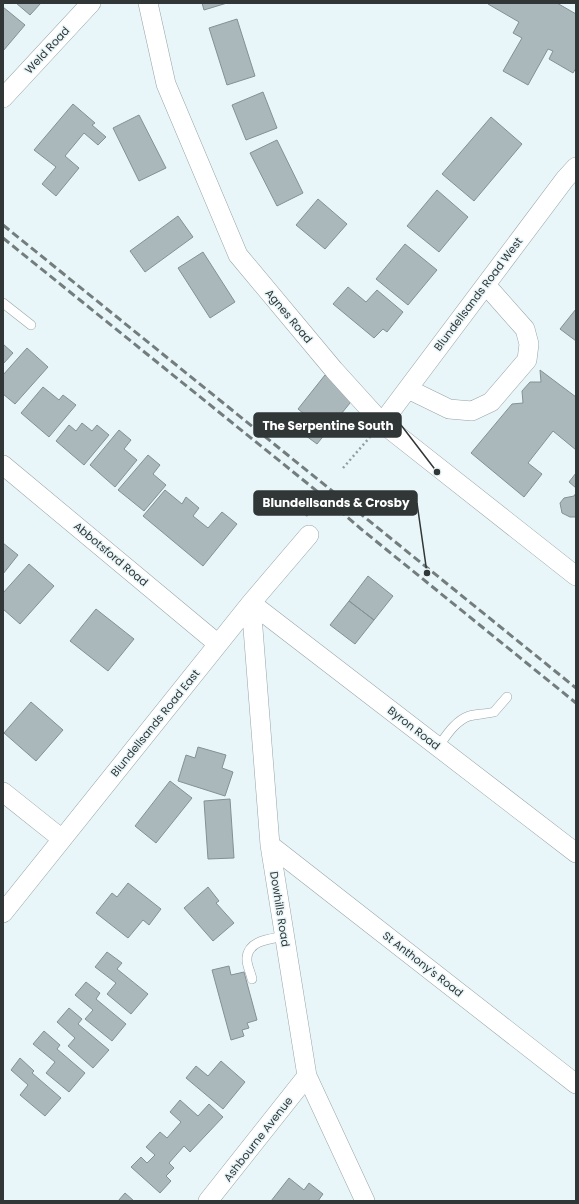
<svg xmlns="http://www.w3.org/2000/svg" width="579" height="1204" viewBox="0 0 579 1204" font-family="Poppins,sans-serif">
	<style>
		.building { fill: #abb8bb; stroke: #849094 }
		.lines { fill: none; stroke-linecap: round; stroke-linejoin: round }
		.service-casing { stroke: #97a4a7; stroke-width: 10 }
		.minor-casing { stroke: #97a4a7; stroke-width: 20 }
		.path { stroke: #939c9e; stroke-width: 2.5; stroke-dasharray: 2 3; stroke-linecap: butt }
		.service { stroke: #fff; stroke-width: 9 }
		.minor { stroke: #fff; stroke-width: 19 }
		.rail { stroke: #747d7e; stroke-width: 3; stroke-dasharray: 8 4; stroke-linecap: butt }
		.labels { text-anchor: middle; stroke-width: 3; stroke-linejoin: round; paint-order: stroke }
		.street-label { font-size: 11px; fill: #313637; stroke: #e8f6f9 }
		.leader { fill: none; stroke: #313637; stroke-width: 1.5 }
		.callout-dot { fill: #313637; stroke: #e8f6f9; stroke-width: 1.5 }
		.callout { fill: #313637; stroke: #313637; stroke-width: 1.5 }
		.callout-label { font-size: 12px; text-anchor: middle; font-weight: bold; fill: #fff }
	</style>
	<rect width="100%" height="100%" fill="#e8f6f9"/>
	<path class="building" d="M 16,3 L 41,3 L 30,15 Z
		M 202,3 L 227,3 L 204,10 Z
		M 489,3 L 557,3 L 576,14 L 576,68 L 573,73 L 549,59 L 553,51 L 548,49 L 528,85 L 503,71 L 522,38 L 513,33 L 519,22 L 488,4 Z
		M 3,7 L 25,25 L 3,51 Z
		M 237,19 L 255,76 L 227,85 L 209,28 Z
		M 263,92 L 277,128 L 246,140 L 232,105 Z
		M 73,104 L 95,123 L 92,125 L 106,137 L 98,145 L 84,133 L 65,156 L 79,168 L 56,196 L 42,184 L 56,167 L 34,150 Z
		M 139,115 L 166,168 L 139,181 L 113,128 Z
		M 491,117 L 522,144 L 474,201 L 442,174 Z
		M 277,140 L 303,193 L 277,206 L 250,153 Z
		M 437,190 L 468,217 L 439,252 L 407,226 Z
		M 318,199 L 347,224 L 325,249 L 296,225 Z
		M 178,216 L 193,237 L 145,272 L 130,251 Z
		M 405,244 L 437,270 L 408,305 L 376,279 Z
		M 203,252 L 235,302 L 210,318 L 178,268 Z
		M 348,287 L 366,302 L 377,290 L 403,312 L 387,332 L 383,329 L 374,338 L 333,304 Z
		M 576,309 L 576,341 L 560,329 Z
		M 3,344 L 13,353 L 3,364 Z
		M 27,348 L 48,367 L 15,404 L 3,394 L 3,375 Z
		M 540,370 L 576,397 L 576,450 L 553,431 L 528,463 L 542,474 L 524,497 L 471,453 L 512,404 L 523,403 L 522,391 L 530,382 L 541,382 Z
		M 325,375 L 354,398 L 317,444 L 298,430 L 308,417 L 298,409 Z
		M 43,387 L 59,400 L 63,395 L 76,405 L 49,437 L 21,413 Z
		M 82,423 L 92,431 L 97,425 L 109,435 L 84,465 L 56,441 L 69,425 L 76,431 Z
		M 119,430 L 131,440 L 124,449 L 137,460 L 115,487 L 90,465 Z
		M 148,455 L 160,465 L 153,474 L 166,485 L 144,511 L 118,490 Z
		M 576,473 L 576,488 L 569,482 Z
		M 165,490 L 182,504 L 186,497 L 199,508 L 193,516 L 208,528 L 222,512 L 237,524 L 203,566 L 143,516 Z
		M 576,493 L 576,517 L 570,517 L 562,513 L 560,503 L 564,498 L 574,496 Z
		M 3,543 L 18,555 L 3,574 Z
		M 29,564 L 54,586 L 20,624 L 3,609 L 3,593 Z
		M 368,576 L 393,596 L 374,620 L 349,601 Z
		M 349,601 L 374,620 L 355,644 L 330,625 Z
		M 96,609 L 134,639 L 108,671 L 70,641 Z
		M 31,702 L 63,730 L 36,761 L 4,733 Z
		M 198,747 L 226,755 L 222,768 L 233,772 L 225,796 L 178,781 L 186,755 L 195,758 Z
		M 170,781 L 192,798 L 156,843 L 135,826 Z
		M 230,799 L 234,858 L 208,859 L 204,801 Z
		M 128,883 L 161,909 L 149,925 L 143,920 L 128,938 L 96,913 L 112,893 L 117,897 Z
		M 208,887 L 219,901 L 216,903 L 234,923 L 213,941 L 184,908 Z
		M 107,952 L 122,963 L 117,969 L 148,994 L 131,1014 L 107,994 L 116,983 L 95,967 Z
		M 229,966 L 231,975 L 244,972 L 257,1020 L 247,1023 L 249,1028 L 242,1030 L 244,1036 L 231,1040 L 212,970 Z
		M 86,982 L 100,993 L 96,999 L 126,1024 L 112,1041 L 85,1019 L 93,1010 L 75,995 Z
		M 69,1008 L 82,1019 L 78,1024 L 109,1050 L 93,1068 L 68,1046 L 75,1038 L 57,1022 Z
		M 44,1031 L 60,1045 L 57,1049 L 85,1073 L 69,1092 L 46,1073 L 55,1062 L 33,1044 Z
		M 20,1058 L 34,1071 L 32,1073 L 61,1098 L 45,1116 L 20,1095 L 28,1085 L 11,1070 Z
		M 221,1061 L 245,1082 L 223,1109 L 186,1078 L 196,1066 L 208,1076 Z
		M 180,1100 L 198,1116 L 209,1104 L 223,1117 L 190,1152 L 184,1146 L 169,1163 L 174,1168 L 166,1176 L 171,1181 L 160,1193 L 131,1167 L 141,1157 L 147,1163 L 155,1155 L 146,1147 L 160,1132 L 167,1138 L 181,1122 L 170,1112 Z
		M 289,1178 L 304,1190 L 309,1183 L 323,1194 L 318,1201 L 271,1201 Z
		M 125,1193 L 134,1201 L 118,1201 Z"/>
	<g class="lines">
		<g class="service-casing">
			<path id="service" d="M 3,303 L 31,325
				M 438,747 C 446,736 455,721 469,716 C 477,714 486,714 494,712 L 507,697
				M 252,979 C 251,973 246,964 247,958 C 248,940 271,939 285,936"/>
		</g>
		<g class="minor-casing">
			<path id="minor" d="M 148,3 L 166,84 L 238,255 L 334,370 L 382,423 L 576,576
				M 3,98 L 91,3
				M 408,389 L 449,409 L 472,411 L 491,402 L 527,360 L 529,344 L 525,329 L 486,285
				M 382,423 L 565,179 L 576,167
				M 3,465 L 218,644
				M 251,603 L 270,845 L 307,1076 L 365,1201
				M 251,603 L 576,853
				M 3,792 L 62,839
				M 270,845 L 576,1084
				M 3,913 L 251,603 L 309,535
				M 208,1201 L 307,1076"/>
		</g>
		<path class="path" d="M 343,468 L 370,437
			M 306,516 L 312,509"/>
		<use href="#service" class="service"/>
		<use href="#minor" class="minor"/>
		<path class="rail" d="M 3,225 L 576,688
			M 3,238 L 323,496 L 361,529 L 576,703"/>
	</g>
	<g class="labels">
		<g class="street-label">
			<text transform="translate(47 50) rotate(-47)" y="4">Weld Road</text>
			<text transform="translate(478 294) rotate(-53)" y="4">Blundellsands Road West</text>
			<text transform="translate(289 316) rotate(50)" y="4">Agnes Road</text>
			<text transform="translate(111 554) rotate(40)" y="4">Abbotsford Road</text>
			<text transform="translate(155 723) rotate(-51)" y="4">Blundellsands Road East</text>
			<text transform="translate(414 728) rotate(38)" y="4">Byron Road</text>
			<text transform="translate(280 909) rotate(81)" y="4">Dowhills Road</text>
			<text transform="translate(423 964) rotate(38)" y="4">St Anthony's Road</text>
			<text transform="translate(258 1139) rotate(-52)" y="4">Ashbourne Avenue</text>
		</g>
	</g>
	<path class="leader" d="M437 472L401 425M427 573L417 503"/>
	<g class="callout-dot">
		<circle cx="437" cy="472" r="4"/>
		<circle cx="427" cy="573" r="4"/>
	</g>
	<g class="callout">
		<rect x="254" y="413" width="147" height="24" rx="4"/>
		<rect x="254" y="491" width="163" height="24" rx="4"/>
	</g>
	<g class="callout-label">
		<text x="328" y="430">The Serpentine South</text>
		<text x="336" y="507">Blundellsands &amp; Crosby</text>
	</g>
	<rect width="579" height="1204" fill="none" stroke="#313637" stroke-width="8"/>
</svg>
